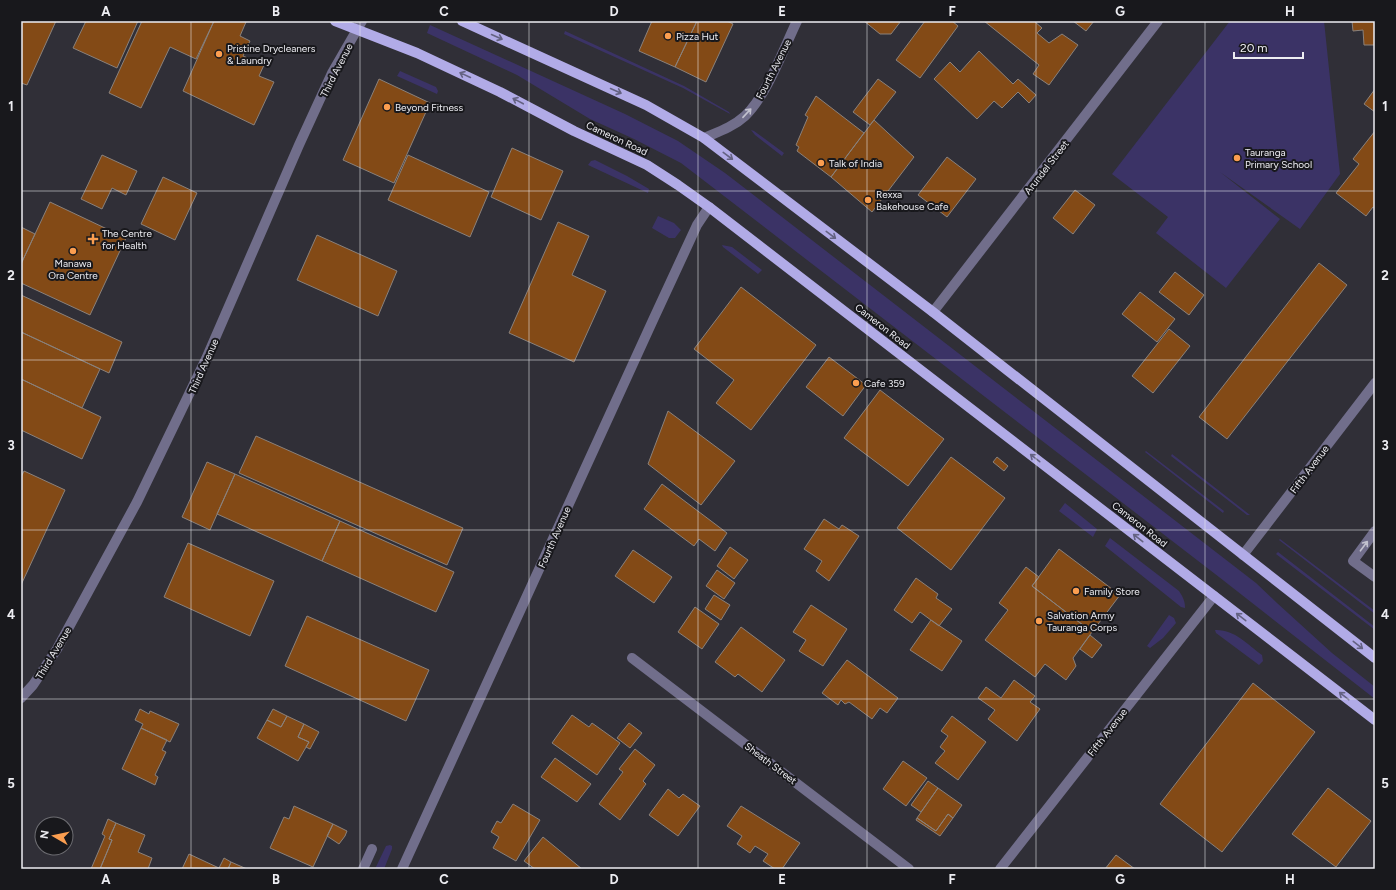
<svg xmlns="http://www.w3.org/2000/svg" width="1396" height="890" viewBox="0 0 1396 890" font-family="Figtree,sans-serif">
	<style>
		.green { fill: #3b3366 }
		.building { fill: #834a16; stroke: #8a817b }
		.lines { fill: none; stroke-linecap: round; stroke-linejoin: round }
		.minor { stroke: #716e8b; stroke-width: 10 }
		.major { stroke: #b1abe7; stroke-width: 10 }
		.oneway { stroke: #646282 }
		.oneway2 { stroke: #c2c1ce }
		.grid { fill: none; stroke: #ededf2; stroke-width: 1; stroke-opacity: 0.55 }
		.poi-dot { fill: #fb9e50; stroke: #18181c; stroke-width: 1.5 }
		.labels { text-anchor: middle; stroke-width: 4; stroke-linejoin: round; paint-order: stroke }
		.poi-label { font-size: 10px; fill: #ededf2; stroke: #18181c; text-anchor: start }
		.street-label { font-size: 10px; fill: #ededf2; stroke: #18181c }
		.neatline { fill: none; stroke: #ededf2; stroke-width: 1.5 }
		.grid-label { font-size: 13px; text-anchor: middle; font-weight: bold; fill: #ededf2 }
	</style>
	<rect width="100%" height="100%" fill="#302f37"/>
	<path class="green" d="M 1230,21 L 1324,21 L 1340,174 L 1300,229 L 1220,172 L 1280,219 L 1226,288 L 1156,233 L 1168,217 L 1112,174 Z
		M 430,25 L 625,114 L 678,141 L 725,173 L 1256,583 L 1277,603 L 1332,653 L 1375,687 L 1375,699 L 1219,577 L 681,163 L 634,139 L 590,119 L 517,75 L 427,33 Z
		M 565,31 L 684,86 L 729,112 L 730,114 L 683,88 L 564,34 Z
		M 400,71 L 436,87 L 438,91 L 437,94 L 397,76 Z
		M 751,130 L 754,131 L 784,153 L 782,156 L 755,135 Z
		M 595,160 L 627,176 L 649,189 L 648,193 L 588,165 L 591,161 Z
		M 658,216 L 674,223 L 681,230 L 675,238 L 669,238 L 652,228 Z
		M 722,245 L 732,247 L 762,270 L 758,274 L 723,247 Z
		M 1146,451 L 1224,511 L 1223,513 L 1145,452 Z
		M 1172,454 L 1250,515 L 1247,515 L 1171,456 Z
		M 1065,503 L 1097,529 L 1093,537 L 1059,511 Z
		M 1110,538 L 1179,591 C 1183,597 1185,601 1185,608 L 1181,607 L 1105,546 Z
		M 1280,539 L 1375,611 L 1375,614 L 1279,540 Z
		M 1278,552 L 1375,627 L 1375,630 L 1276,554 Z
		M 1169,615 L 1174,618 L 1176,623 L 1163,638 L 1150,648 L 1147,646 Z
		M 1215,630 C 1234,629 1247,644 1262,655 L 1263,661 L 1259,665 L 1216,633 Z
		M 390,845 L 392,846 L 392,849 L 384,869 L 375,869 L 386,846 Z"/>
	<path class="building" d="M 21,21 L 56,21 L 27,85 L 21,83 Z
		M 86,21 L 138,21 L 117,68 L 73,48 Z
		M 142,21 L 214,21 L 196,59 L 170,47 L 141,108 L 109,93 Z
		M 214,21 L 244,21 L 246,22 L 240,36 L 250,41 L 243,56 L 264,65 L 259,76 L 274,82 L 254,125 L 183,91 Z
		M 652,21 L 697,21 L 675,67 L 639,51 Z
		M 697,21 L 727,21 L 733,24 L 706,82 L 675,67 Z
		M 864,21 L 901,21 L 891,34 L 880,34 Z
		M 925,21 L 952,21 L 958,26 L 920,78 L 896,60 Z
		M 984,21 L 1034,21 L 1042,28 L 1037,33 L 1049,43 L 1062,34 L 1078,45 L 1049,85 L 1033,74 L 1039,65 Z
		M 1073,21 L 1094,21 L 1086,31 Z
		M 1352,21 L 1375,21 L 1375,45 L 1364,45 L 1363,30 L 1353,31 Z
		M 979,51 L 1013,84 L 1018,79 L 1036,95 L 1029,103 L 1018,92 L 1002,108 L 994,101 L 977,119 L 934,79 L 950,62 L 960,72 Z
		M 379,79 L 430,103 L 394,183 L 343,160 Z
		M 878,79 L 896,92 L 870,125 L 853,112 Z
		M 1375,89 L 1375,112 L 1364,104 Z
		M 816,96 L 864,133 L 831,177 L 797,151 L 799,147 L 796,145 L 808,117 L 805,115 Z
		M 874,120 L 914,157 L 872,212 L 831,177 Z
		M 1375,131 L 1375,208 L 1373,207 L 1366,216 L 1336,193 L 1359,164 L 1353,159 Z
		M 512,148 L 563,171 L 541,220 L 491,197 Z
		M 102,155 L 137,171 L 126,195 L 112,188 L 102,209 L 81,199 Z
		M 408,155 L 489,192 L 470,237 L 388,200 Z
		M 947,157 L 976,179 L 947,217 L 918,195 Z
		M 163,177 L 197,193 L 175,240 L 141,224 Z
		M 1075,190 L 1095,205 L 1073,234 L 1053,218 Z
		M 50,202 L 126,238 L 90,315 L 21,283 L 21,264 Z
		M 558,222 L 589,236 L 572,275 L 606,291 L 574,362 L 509,333 Z
		M 21,227 L 35,234 L 21,264 Z
		M 317,235 L 397,271 L 378,316 L 297,280 Z
		M 1319,263 L 1347,285 L 1227,439 L 1199,417 Z
		M 1175,272 L 1204,295 L 1189,315 L 1159,292 Z
		M 741,287 L 816,345 L 751,430 L 716,403 L 734,380 L 694,349 Z
		M 1140,292 L 1175,319 L 1157,342 L 1122,314 Z
		M 21,295 L 122,342 L 109,373 L 21,332 Z
		M 1169,329 L 1190,346 L 1153,393 L 1132,376 Z
		M 21,332 L 100,369 L 82,408 L 21,379 Z
		M 829,357 L 866,385 L 843,416 L 806,387 Z
		M 21,379 L 101,417 L 82,459 L 21,430 Z
		M 880,390 L 944,439 L 908,486 L 844,438 Z
		M 668,411 L 735,461 L 701,505 L 648,464 Z
		M 256,436 L 463,528 L 447,565 L 239,473 Z
		M 951,457 L 1005,498 L 951,570 L 897,528 Z
		M 997,457 L 1008,466 L 1004,471 L 993,462 Z
		M 207,462 L 235,474 L 210,530 L 182,517 Z
		M 24,471 L 65,490 L 21,585 L 21,477 Z
		M 235,474 L 340,521 L 322,561 L 217,514 Z
		M 662,484 L 727,533 L 715,551 L 699,539 L 694,546 L 644,509 Z
		M 824,519 L 839,529 L 842,525 L 859,536 L 829,581 L 816,571 L 822,561 L 804,549 Z
		M 340,521 L 454,572 L 436,612 L 322,561 Z
		M 188,543 L 274,581 L 250,636 L 164,597 Z
		M 730,547 L 748,560 L 734,579 L 717,566 Z
		M 1059,549 L 1120,595 L 1092,632 L 1032,586 Z
		M 633,550 L 672,577 L 654,603 L 615,576 Z
		M 1026,567 L 1039,577 L 1032,586 L 1092,632 L 1073,658 L 1076,666 L 1066,680 L 1045,664 L 1035,677 L 985,640 L 1008,610 L 999,603 Z
		M 717,570 L 735,583 L 724,599 L 706,586 Z
		M 916,578 L 938,594 L 936,598 L 952,609 L 939,626 L 920,612 L 912,623 L 894,610 Z
		M 714,595 L 730,605 L 721,620 L 705,609 Z
		M 811,605 L 847,629 L 823,666 L 799,651 L 806,640 L 793,632 Z
		M 695,607 L 719,624 L 702,649 L 678,632 Z
		M 307,616 L 429,670 L 406,721 L 285,666 Z
		M 931,620 L 962,641 L 942,671 L 910,650 Z
		M 741,627 L 785,660 L 762,692 L 738,674 L 735,677 L 715,662 Z
		M 1090,635 L 1102,645 L 1092,658 L 1080,649 Z
		M 847,660 L 898,698 L 887,713 L 880,708 L 872,719 L 849,702 L 845,704 L 841,700 L 838,705 L 822,693 Z
		M 1014,680 L 1035,696 L 1030,702 L 1040,709 L 1017,741 L 988,719 L 995,710 L 978,698 L 986,687 L 1001,698 Z
		M 1253,683 L 1315,732 L 1222,852 L 1160,804 Z
		M 140,709 L 149,714 L 150,711 L 179,724 L 170,742 L 141,728 L 143,724 L 135,720 Z
		M 273,709 L 287,716 L 281,727 L 267,720 Z
		M 572,715 L 589,727 L 592,723 L 620,743 L 597,775 L 552,743 Z
		M 287,716 L 304,724 L 298,737 L 309,742 L 298,761 L 257,738 L 267,720 L 281,727 Z
		M 952,716 L 986,742 L 958,780 L 935,763 L 945,751 L 940,747 L 948,736 L 941,731 Z
		M 629,723 L 642,733 L 630,748 L 617,738 Z
		M 304,724 L 319,732 L 310,749 L 306,747 L 309,742 L 298,737 Z
		M 141,728 L 167,740 L 162,750 L 166,752 L 155,775 L 158,777 L 155,785 L 122,769 Z
		M 635,749 L 655,765 L 643,781 L 646,784 L 620,820 L 599,804 L 623,772 L 619,769 Z
		M 555,758 L 591,784 L 577,802 L 541,777 Z
		M 903,761 L 927,778 L 906,806 L 883,789 Z
		M 928,781 L 938,788 L 921,812 L 911,805 Z
		M 938,788 L 962,805 L 953,818 L 948,814 L 936,831 L 917,818 Z
		M 1328,788 L 1371,821 L 1336,867 L 1292,834 Z
		M 668,789 L 679,798 L 683,794 L 700,806 L 678,836 L 649,815 Z
		M 513,804 L 540,820 L 516,861 L 493,848 L 499,837 L 491,832 L 497,821 L 501,823 Z
		M 294,806 L 333,824 L 313,867 L 270,848 L 284,817 L 289,819 Z
		M 741,806 L 800,843 L 782,869 L 775,869 L 763,861 L 768,854 L 755,846 L 750,853 L 737,844 L 742,836 L 727,826 Z
		M 948,814 L 953,818 L 940,836 L 916,820 L 917,818 L 936,831 Z
		M 108,819 L 116,823 L 109,839 L 112,840 L 100,869 L 91,869 L 105,836 L 102,834 Z
		M 116,823 L 145,835 L 138,852 L 152,858 L 148,869 L 100,869 L 112,840 L 109,839 Z
		M 333,824 L 347,831 L 345,836 L 339,844 L 327,836 Z
		M 543,837 L 582,869 L 535,869 L 524,861 Z
		M 189,854 L 219,868 L 224,858 L 231,862 L 228,869 L 182,869 Z
		M 1116,855 L 1135,869 L 1105,869 Z
		M 231,862 L 247,869 L 228,869 Z"/>
	<g class="lines">
		<path class="minor" d="M 704,138 C 718,132 733,127 745,116 C 767,95 783,50 797,21
			M 933,312 L 1158,21
			M 1375,531 L 1353,561 L 1375,577
			M 1243,555 L 1375,383
			M 632,658 L 909,869
			M 21,698 L 33,685 L 57,649 L 137,502 L 206,359 L 299,145 L 332,73 L 362,21
			M 363,869 L 372,849
			M 402,869 L 653,320 L 697,225 L 709,207
			M 1000,869 L 1214,596"/>
		<path class="major" d="M 335,21 L 417,53 L 500,92 L 574,131 L 647,165 L 678,185 L 709,207 L 1375,720
			M 462,21 L 646,105 L 704,138 L 933,312 L 1375,658"/>
	</g>
	<defs><path id="oneway-shaft" d="M-6 0H5M1.5-3L5.5 0L1.5 3" fill="none" stroke-width="1.6" stroke-linecap="round" stroke-linejoin="round"/></defs>
	<g class="oneway">
		<use href="#oneway-shaft" transform="translate(497 37) rotate(24)"/>
		<use href="#oneway-shaft" transform="translate(465 75) rotate(-155)"/>
		<use href="#oneway-shaft" transform="translate(616 91) rotate(24)"/>
		<use href="#oneway-shaft" transform="translate(518 101) rotate(-152)"/>
		<use href="#oneway-shaft" transform="translate(728 156) rotate(37)"/>
		<use href="#oneway-shaft" transform="translate(831 235) rotate(37)"/>
		<use href="#oneway-shaft" transform="translate(1035 458) rotate(-142)"/>
		<use href="#oneway-shaft" transform="translate(1138 538) rotate(-142)"/>
		<use href="#oneway-shaft" transform="translate(1241 617) rotate(-142)"/>
		<use href="#oneway-shaft" transform="translate(1358 645) rotate(38)"/>
		<use href="#oneway-shaft" transform="translate(1344 696) rotate(-142)"/>
	</g>
	<g class="oneway2">
		<use href="#oneway-shaft" transform="translate(747 113) rotate(-47)"/>
		<use href="#oneway-shaft" transform="translate(1364 546) rotate(-53)"/>
	</g>
	<path class="grid" d="M 191,21 L 191,869M 360,21 L 360,869M 529,21 L 529,869M 698,21 L 698,869M 867,21 L 867,869M 1036,21 L 1036,869M 1205,21 L 1205,869M 21,191 L 1375,191M 21,360 L 1375,360M 21,530 L 1375,530M 21,699 L 1375,699"/>
	<g class="poi-dot">
		<circle cx="668" cy="36" r="4"/>
		<circle cx="219" cy="54" r="4"/>
		<circle cx="387" cy="107" r="4"/>
		<circle cx="1237" cy="158" r="4"/>
		<circle cx="821" cy="163" r="4"/>
		<circle cx="868" cy="200" r="4"/>
		<path d="M91 233h4v4h4v4h-4v4h-4v-4h-4v-4h4z"/>
		<circle cx="73" cy="251" r="4"/>
		<circle cx="856" cy="383" r="4"/>
		<circle cx="1076" cy="591" r="4"/>
		<circle cx="1039" cy="621" r="4"/>
	</g>
	<g class="labels">
		<g class="poi-label">
			<text x="676" y="40">Pizza Hut</text>
			<text x="227" y="52">Pristine Drycleaners<tspan x="227" dy="12">&amp; Laundry</tspan></text>
			<text x="395" y="111">Beyond Fitness</text>
			<text x="1245" y="156">Tauranga<tspan x="1245" dy="12">Primary School</tspan></text>
			<text x="829" y="167">Talk of India</text>
			<text x="876" y="198">Rexxa<tspan x="876" dy="12">Bakehouse Cafe</tspan></text>
			<text x="102" y="237">The Centre<tspan x="102" dy="12">for Health</tspan></text>
			<text x="73" y="267" text-anchor="middle">Manawa<tspan x="73" dy="12">Ora Centre</tspan></text>
			<text x="864" y="387">Cafe 359</text>
			<text x="1084" y="595">Family Store</text>
			<text x="1047" y="619">Salvation Army<tspan x="1047" dy="12">Tauranga Corps</tspan></text>
		</g>
		<g class="street-label">
			<text transform="translate(773 69) rotate(-63)" y="4">Fourth Avenue</text>
			<text transform="translate(336 70) rotate(-63)" y="4">Third Avenue</text>
			<text transform="translate(617 138) rotate(25)" y="4">Cameron Road</text>
			<text transform="translate(1046 167) rotate(-52)" y="4">Arundel Street</text>
			<text transform="translate(883 326) rotate(38)" y="4">Cameron Road</text>
			<text transform="translate(203 366) rotate(-66)" y="4">Third Avenue</text>
			<text transform="translate(1309 469) rotate(-53)" y="4">Fifth Avenue</text>
			<text transform="translate(1140 524) rotate(38)" y="4">Cameron Road</text>
			<text transform="translate(554 537) rotate(-66)" y="4">Fourth Avenue</text>
			<text transform="translate(53 653) rotate(-59)" y="4">Third Avenue</text>
			<text transform="translate(1107 732) rotate(-52)" y="4">Fifth Avenue</text>
			<text transform="translate(771 763) rotate(37)" y="4">Sheath Street</text>
		</g>
	</g>
	<rect width="1396" height="890" fill="none" stroke="#18181c" stroke-width="44"/>
	<g transform="translate(54 836) rotate(279)"><circle r="19" fill="#18181c" stroke="#6d6d72"/>
	<path d="M0-3L7 15L0 10L-7 15Z" fill="#fb9e50"/>
	<text y="-6" font-size="11" font-weight="bold" text-anchor="middle" fill="#ededf2">N</text>
	</g>
	<path d="M1234 52v6h69v-6" fill="none" stroke="#ededf2" stroke-width="2"/>
	<text x="1240" y="52" font-size="12" fill="#ededf2" stroke="#18181c" stroke-width="3" paint-order="stroke">20 m</text>
	<rect x="22" y="22" width="1352" height="846" class="neatline"/>
	<g class="grid-label">
		<text x="106" y="16">A</text>
		<text x="276" y="16">B</text>
		<text x="444" y="16">C</text>
		<text x="614" y="16">D</text>
		<text x="782" y="16">E</text>
		<text x="952" y="16">F</text>
		<text x="1120" y="16">G</text>
		<text x="1290" y="16">H</text>
		<text x="11" y="111">1</text>
		<text x="1385" y="111">1</text>
		<text x="11" y="280">2</text>
		<text x="1385" y="280">2</text>
		<text x="11" y="450">3</text>
		<text x="1385" y="450">3</text>
		<text x="11" y="619">4</text>
		<text x="1385" y="619">4</text>
		<text x="11" y="788">5</text>
		<text x="1385" y="788">5</text>
		<text x="106" y="884">A</text>
		<text x="276" y="884">B</text>
		<text x="444" y="884">C</text>
		<text x="614" y="884">D</text>
		<text x="782" y="884">E</text>
		<text x="952" y="884">F</text>
		<text x="1120" y="884">G</text>
		<text x="1290" y="884">H</text>
	</g>
</svg>
